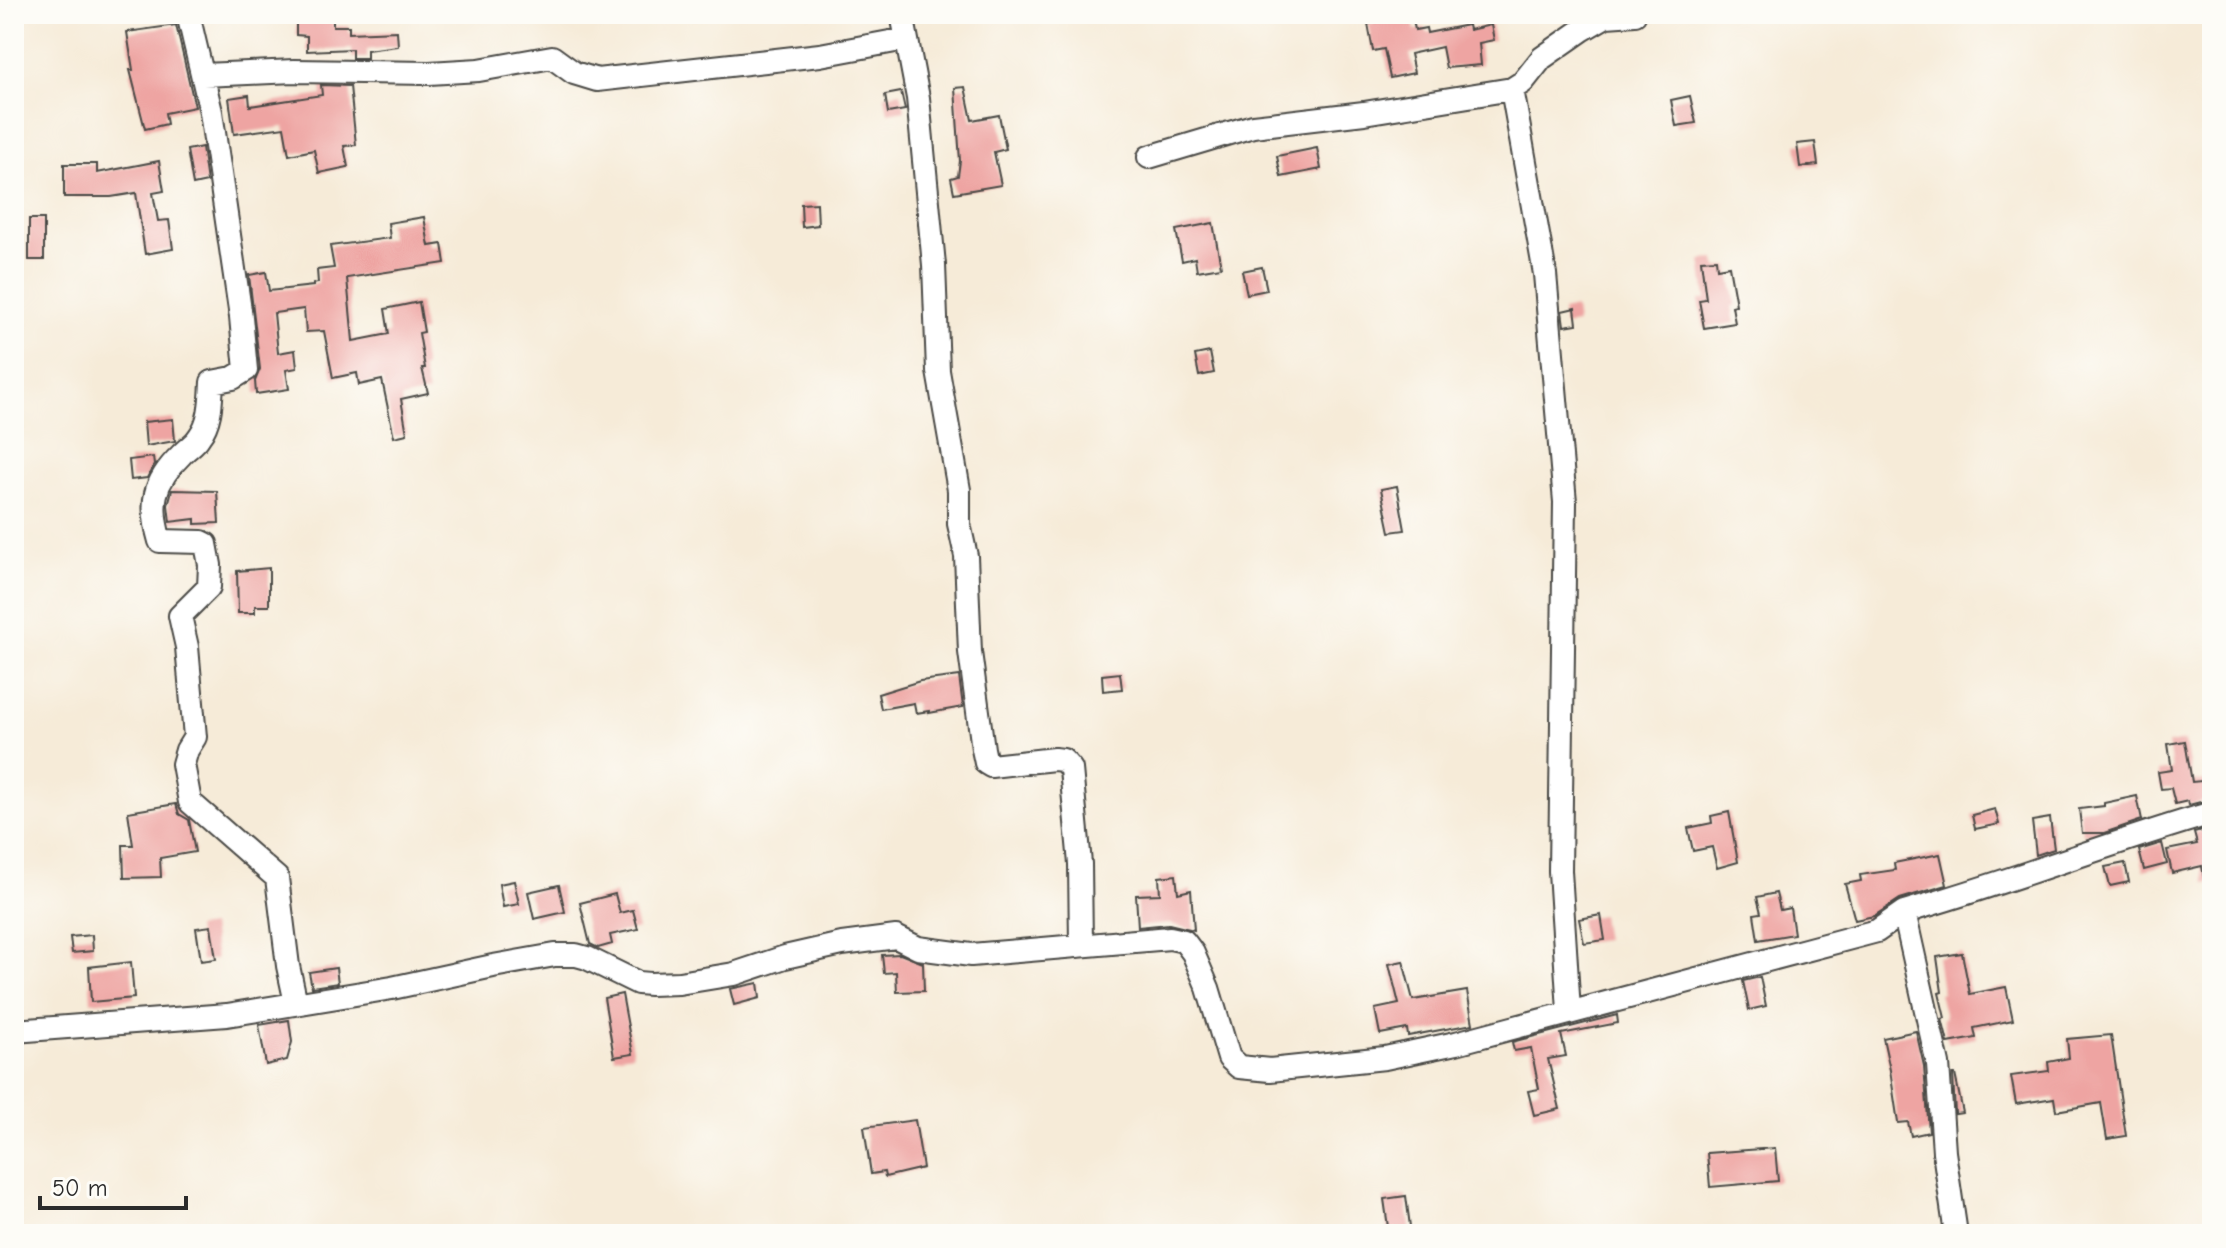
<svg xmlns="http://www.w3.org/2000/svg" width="2226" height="1248" viewBox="0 0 2226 1248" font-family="'Comic Neue',sans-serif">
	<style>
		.building { fill: #eea4a2 }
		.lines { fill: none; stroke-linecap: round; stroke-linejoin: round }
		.street-casing { stroke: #494845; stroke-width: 26 }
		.street { stroke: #fff; stroke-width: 22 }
	</style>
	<rect width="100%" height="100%" fill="#fdfcf7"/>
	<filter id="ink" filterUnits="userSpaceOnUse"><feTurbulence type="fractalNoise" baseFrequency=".0125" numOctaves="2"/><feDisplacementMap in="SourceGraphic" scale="16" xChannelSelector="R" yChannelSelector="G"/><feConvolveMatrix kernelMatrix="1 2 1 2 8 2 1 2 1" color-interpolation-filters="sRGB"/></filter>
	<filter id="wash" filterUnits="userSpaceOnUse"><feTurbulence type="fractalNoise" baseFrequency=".006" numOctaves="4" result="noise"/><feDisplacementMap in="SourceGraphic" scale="32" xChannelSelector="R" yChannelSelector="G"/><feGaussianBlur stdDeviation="1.8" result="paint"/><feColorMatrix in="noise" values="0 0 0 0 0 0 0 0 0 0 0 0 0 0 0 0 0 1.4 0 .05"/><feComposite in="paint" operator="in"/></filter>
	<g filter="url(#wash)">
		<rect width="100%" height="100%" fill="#f6ebd8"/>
		<g id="blocks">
			<path class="building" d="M 1412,14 L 1415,30 L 1426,28 L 1427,33 L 1468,25 L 1469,30 L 1491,25 L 1494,40 L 1479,43 L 1481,65 L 1446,68 L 1442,47 L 1410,54 L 1414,73 L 1390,78 L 1384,49 L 1373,51 L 1368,24 Z
				M 296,17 L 333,18 L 333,26 L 349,26 L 349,33 L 397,31 L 398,46 L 367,50 L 367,58 L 352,58 L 352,49 L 307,51 L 307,36 L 296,35 Z
				M 176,25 L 195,107 L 165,113 L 167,124 L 145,129 L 130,70 L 133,70 L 127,32 Z
				M 321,85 L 350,86 L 356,145 L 344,146 L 348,167 L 319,173 L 314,150 L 289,155 L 284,127 L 234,134 L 229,98 L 249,95 L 250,106 L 322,95 Z
				M 965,87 L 972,120 L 999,115 L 1006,149 L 994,152 L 1001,185 L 954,193 L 951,178 L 958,176 L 960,161 L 955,88 Z
				M 901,92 L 905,110 L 888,113 L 885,95 Z
				M 1690,96 L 1696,123 L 1676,126 L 1671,100 Z
				M 1815,142 L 1818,165 L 1800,167 L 1797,144 Z
				M 202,147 L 207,182 L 193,185 L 187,150 Z
				M 1317,148 L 1321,169 L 1281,177 L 1277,156 Z
				M 159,161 L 164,191 L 153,193 L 158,221 L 169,220 L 173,249 L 145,254 L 136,193 L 111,197 L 64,197 L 64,164 L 97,164 L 97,173 Z
				M 817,203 L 818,225 L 802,227 L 801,204 Z
				M 424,217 L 429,246 L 442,244 L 445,263 L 347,278 L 353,341 L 389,334 L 385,309 L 419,302 L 424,332 L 419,333 L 425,368 L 422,368 L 428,393 L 401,399 L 407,434 L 394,437 L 382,380 L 359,385 L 357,373 L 333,378 L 324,331 L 306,332 L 304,309 L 274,313 L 278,353 L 295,350 L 297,368 L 286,370 L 289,389 L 256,394 L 255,381 L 260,369 L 249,275 L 266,272 L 269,291 L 313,286 L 313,284 L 318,283 L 317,270 L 334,268 L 330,246 L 390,238 L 388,223 Z
				M 29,219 L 44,219 L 44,260 L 29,260 Z
				M 1213,223 L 1221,267 L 1197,271 L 1195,258 L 1182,261 L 1176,230 Z
				M 1716,259 L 1717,268 L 1729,266 L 1736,305 L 1732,306 L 1735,323 L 1704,328 L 1699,300 L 1706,299 L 1701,260 Z
				M 1262,267 L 1267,290 L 1247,294 L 1242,271 Z
				M 1575,308 L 1577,324 L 1564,326 L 1562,311 Z
				M 1210,352 L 1214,373 L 1199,376 L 1195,355 Z
				M 173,419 L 175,441 L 146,446 L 144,422 Z
				M 153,457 L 154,465 L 147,478 L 131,480 L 129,460 Z
				M 1397,486 L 1405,530 L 1390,532 L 1381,489 Z
				M 172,490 L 217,491 L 219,523 L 195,524 L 195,519 L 170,522 L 168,505 Z
				M 269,568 L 269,606 L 255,606 L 255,613 L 238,613 L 237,571 Z
				M 1120,673 L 1122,689 L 1103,691 L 1102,675 Z
				M 959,676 L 963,707 L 929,713 L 929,711 L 916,713 L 914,703 L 881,709 L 878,694 L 920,681 Z
				M 2185,741 L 2192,782 L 2212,780 L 2212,799 L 2189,805 L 2188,801 L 2175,804 L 2171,788 L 2161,789 L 2158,772 L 2172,770 L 2168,744 Z
				M 2137,796 L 2142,820 L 2104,833 L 2082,833 L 2079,809 L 2104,806 L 2104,803 Z
				M 176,804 L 179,814 L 189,820 L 195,852 L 160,858 L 161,877 L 124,878 L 123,845 L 133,845 L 128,812 Z
				M 1995,809 L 1999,824 L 1975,829 L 1972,815 Z
				M 1729,812 L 1738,862 L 1717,868 L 1712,847 L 1693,851 L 1688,828 L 1712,823 L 1711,816 Z
				M 2050,818 L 2054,849 L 2036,855 L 2032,821 Z
				M 2212,828 L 2212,882 L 2205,883 L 2202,866 L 2172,873 L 2167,850 L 2197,844 L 2194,833 Z
				M 2162,843 L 2167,864 L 2144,870 L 2139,850 Z
				M 1940,854 L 1947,885 L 1900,899 L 1874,916 L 1855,920 L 1845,884 L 1861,881 L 1860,875 L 1895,870 L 1894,863 Z
				M 2125,863 L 2129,882 L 2110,886 L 2105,867 Z
				M 1176,875 L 1178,893 L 1191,890 L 1194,930 L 1169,924 L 1138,927 L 1136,895 L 1160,894 L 1159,877 Z
				M 514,881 L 519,904 L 503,907 L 499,884 Z
				M 559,885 L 565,912 L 534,919 L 528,892 Z
				M 1776,893 L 1780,910 L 1790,908 L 1794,934 L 1758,940 L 1754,914 L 1761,913 L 1757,897 Z
				M 615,894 L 620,913 L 633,910 L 638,929 L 610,935 L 612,944 L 598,948 L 590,944 L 580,903 Z
				M 1601,915 L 1605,940 L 1584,943 L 1579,919 Z
				M 211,926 L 216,959 L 201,961 L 196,928 Z
				M 92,935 L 93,951 L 72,953 L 70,937 Z
				M 1962,953 L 1970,994 L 2006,987 L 2013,1020 L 1974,1028 L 1976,1038 L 1948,1043 L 1942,1019 L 1945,1018 L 1939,993 L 1942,992 L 1937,957 Z
				M 900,954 L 923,963 L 924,991 L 897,992 L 896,972 L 884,973 L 882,955 Z
				M 1403,961 L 1413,1000 L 1467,991 L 1473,1024 L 1408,1036 L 1407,1029 L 1380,1034 L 1375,1009 L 1399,1004 L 1389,964 Z
				M 131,962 L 134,998 L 91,1002 L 89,967 Z
				M 336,968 L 338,983 L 312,987 L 309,972 Z
				M 1760,977 L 1766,1006 L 1749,1010 L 1743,981 Z
				M 758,983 L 760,998 L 734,1005 L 730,989 Z
				M 622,994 L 633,1054 L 614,1057 L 604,998 Z
				M 1617,1015 L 1618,1023 L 1561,1034 L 1566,1056 L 1548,1059 L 1560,1109 L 1534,1115 L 1528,1091 L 1539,1089 L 1531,1048 L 1514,1051 L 1512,1042 Z
				M 289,1020 L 292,1042 L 287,1060 L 266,1065 L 259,1025 Z
				M 1916,1031 L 1924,1066 L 1929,1132 L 1911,1136 L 1908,1122 L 1898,1123 L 1890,1070 L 1883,1038 Z
				M 2111,1035 L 2126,1136 L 2107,1139 L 2101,1103 L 2056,1111 L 2054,1098 L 2016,1104 L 2011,1076 L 2049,1071 L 2048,1062 L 2069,1058 L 2067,1039 Z
				M 1953,1074 L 1955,1074 L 1963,1113 L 1955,1114 Z
				M 915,1120 L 923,1168 L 885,1177 L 884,1172 L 871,1174 L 864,1127 Z
				M 1775,1148 L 1778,1181 L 1710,1187 L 1707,1153 Z
				M 1406,1196 L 1411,1234 L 1389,1234 L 1384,1199 Z"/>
		</g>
	</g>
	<g filter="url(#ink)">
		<use href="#blocks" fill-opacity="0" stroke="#494845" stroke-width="2"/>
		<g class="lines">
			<g class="street-casing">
				<path id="street" d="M 188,14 L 211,112 L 241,317 L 246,370 L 233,378 L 212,382 C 211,400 211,422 199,437 C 195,444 186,449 181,455 C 153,482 149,504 160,541 L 202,542 L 206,544 L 210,565 L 209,587 L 180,616 L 187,647 L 195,737 L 187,750 L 183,764 L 190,802 L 277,878 L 288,966 L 296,1003
					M 902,14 L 918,98 L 934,265 L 938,371 L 959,490 L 959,524 L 966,556 L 970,652 L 983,749 L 986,763 L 991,766 L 1054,759 L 1063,760 L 1071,769 L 1080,864 L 1081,945
					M 203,75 L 294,71 L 429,73 L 479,70 L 552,57 L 574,73 L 597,80 L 820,55 L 906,39
					M 1149,157 L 1253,126 L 1364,113 L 1512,89
					M 1904,912 C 2008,883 2108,843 2212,813
					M 1569,1011 L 1560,871 L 1565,502 L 1545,274 L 1512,89 L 1523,82 L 1542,58 L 1582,30 L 1606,16 L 1635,14
					M 14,1031 L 227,1015 L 392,988 L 493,966 L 555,955 L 576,955 L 587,958 L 638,983 L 650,984 L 679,983 L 734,974 L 785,957 L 842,944 L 896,937 L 918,948 L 971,955 L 1170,938 L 1184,941 L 1193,953 L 1208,988 L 1229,1058 L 1239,1067 L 1270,1070 L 1385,1058 L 1456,1043 L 1877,931 L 1904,912 L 1938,1064 L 1944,1152 L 1956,1234"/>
			</g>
			<use href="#street" class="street"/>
		</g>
	</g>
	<rect width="2226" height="1248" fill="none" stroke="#fdfcf7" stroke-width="48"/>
	<path d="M40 1196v12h146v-12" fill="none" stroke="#2b2b2b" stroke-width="4"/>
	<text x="52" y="1196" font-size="24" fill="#2b2b2b" stroke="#fdfcf7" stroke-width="6" paint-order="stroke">50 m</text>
</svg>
